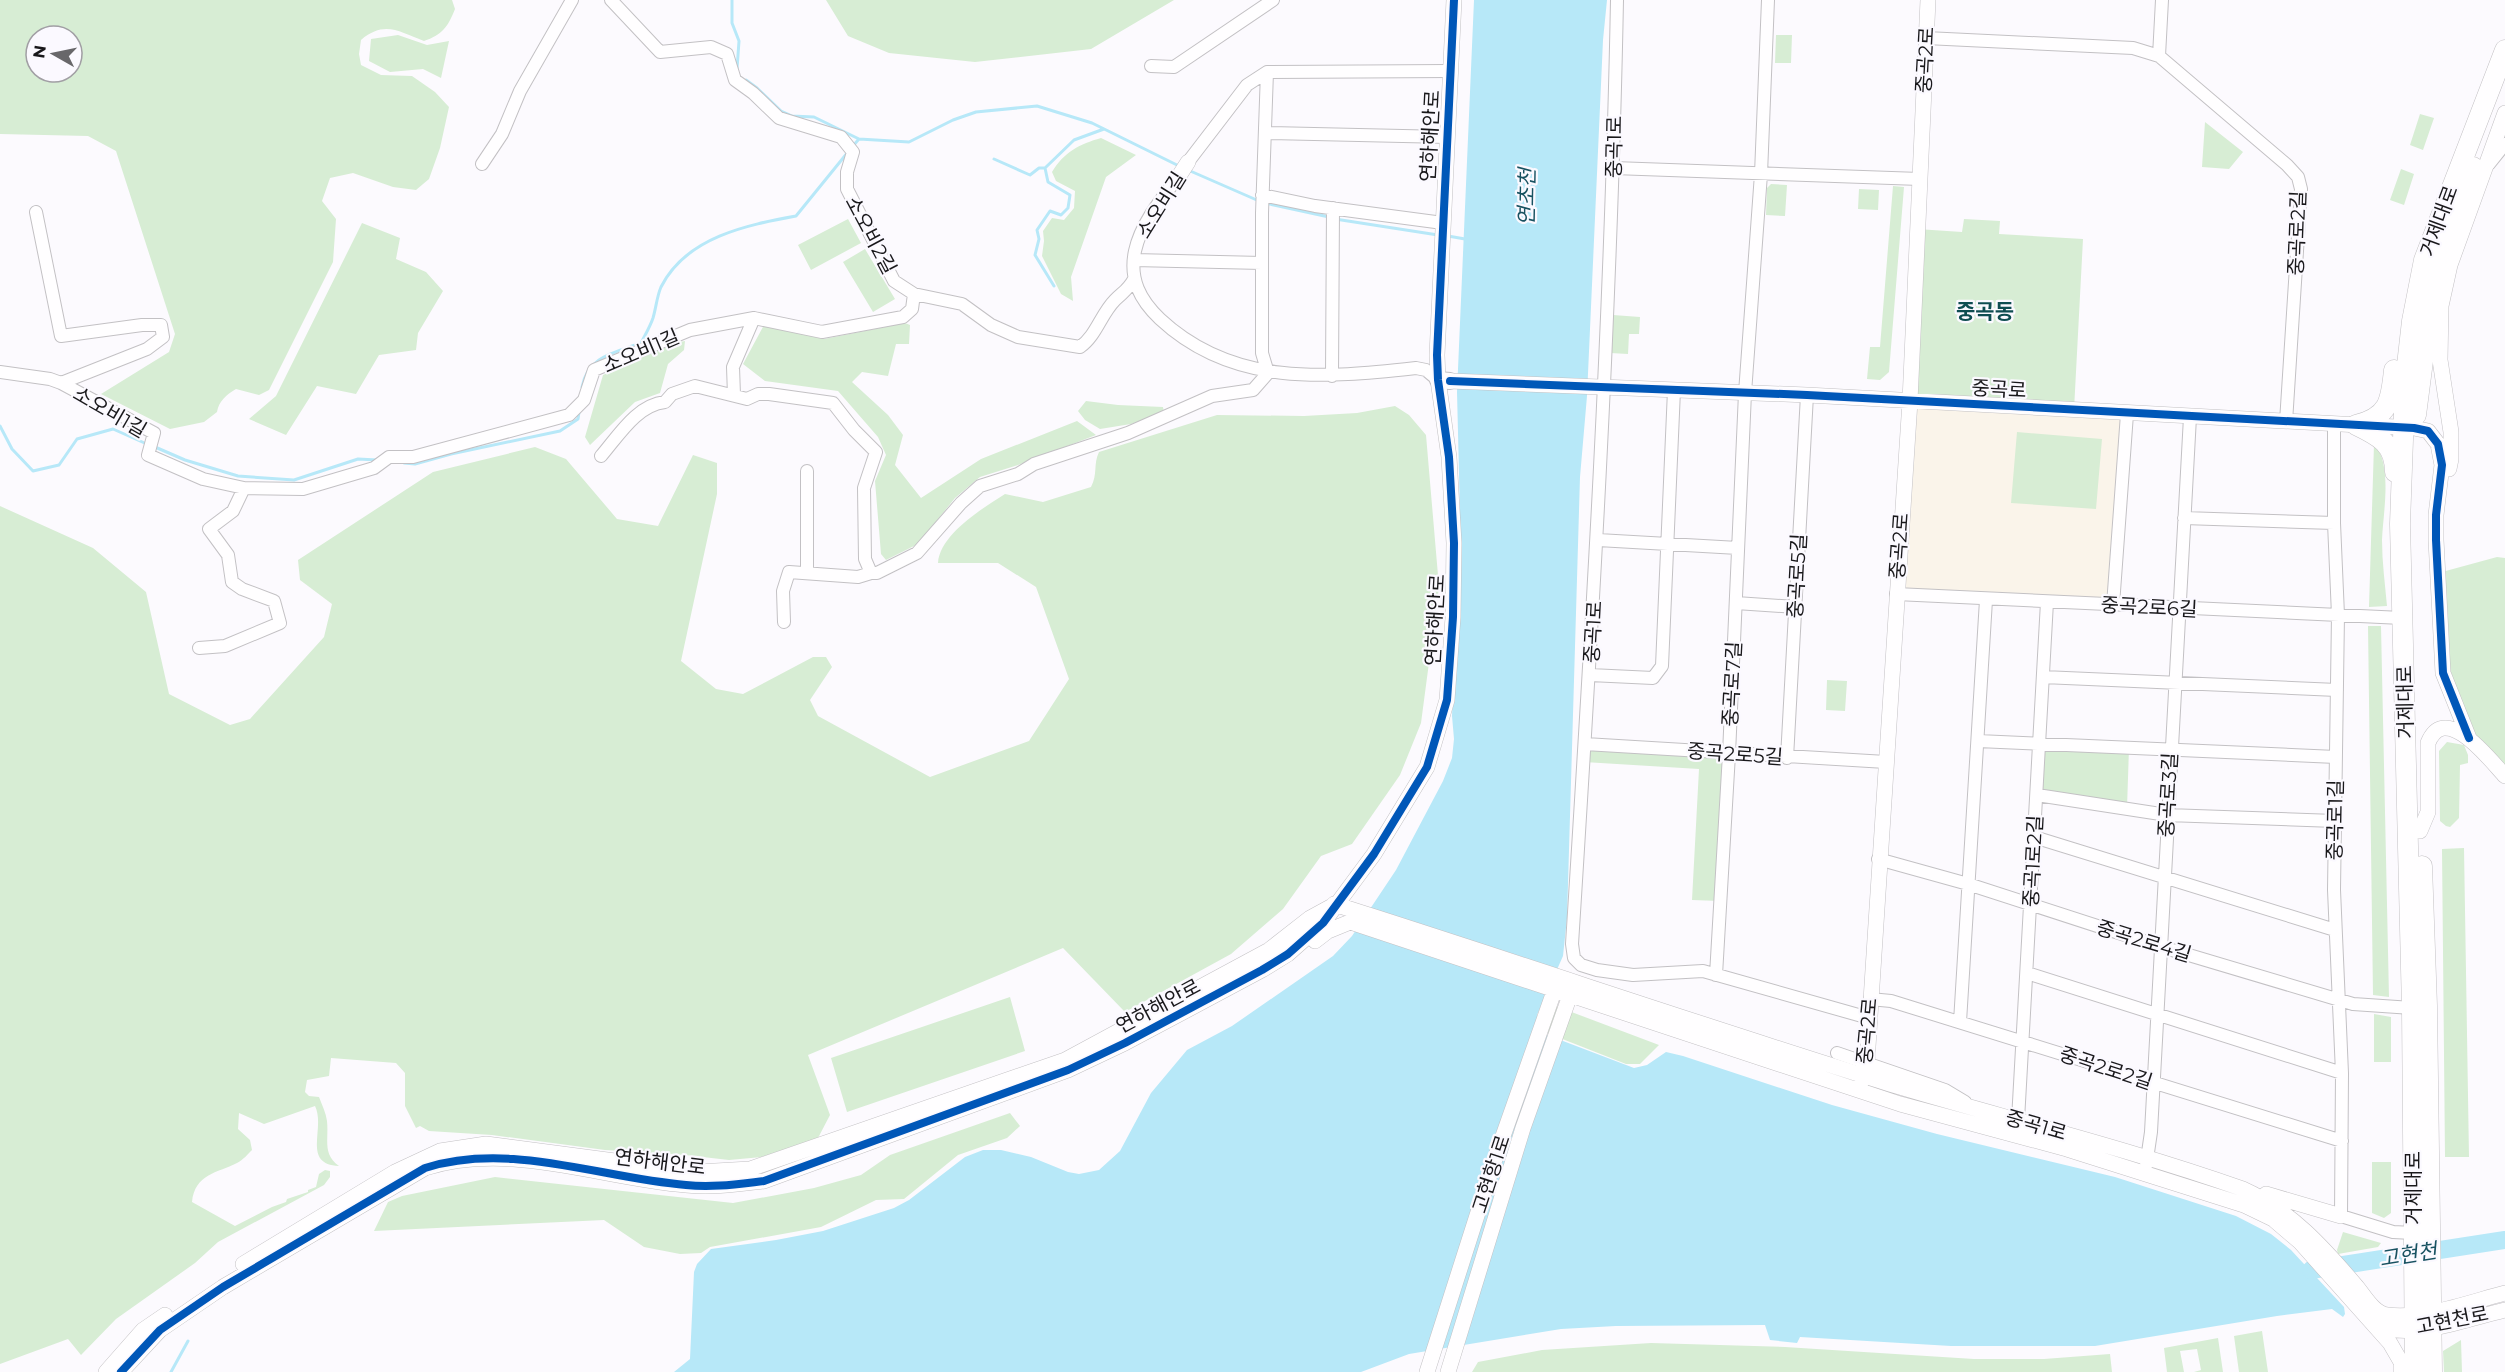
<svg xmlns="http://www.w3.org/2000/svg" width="2505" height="1372" viewBox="0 0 2505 1372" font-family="Montserrat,'Noto Sans KR',sans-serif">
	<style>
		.education { fill: #faf4ea }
		.green { fill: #d7edd4; fill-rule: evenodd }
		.water { fill: #b7e8f8 }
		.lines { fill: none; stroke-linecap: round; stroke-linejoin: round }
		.stream { stroke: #b7e8f8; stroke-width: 3 }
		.river { stroke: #b7e8f8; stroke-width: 18 }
		.minor-casing { stroke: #c3c1c4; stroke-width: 14 }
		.tertiary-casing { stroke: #c3c1c4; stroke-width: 16 }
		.secondary-casing { stroke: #c3c1c4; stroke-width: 18 }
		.primary-casing { stroke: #c3c1c4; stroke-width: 21 }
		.minor { stroke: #fffeff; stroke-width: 12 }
		.tertiary { stroke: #fffeff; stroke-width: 15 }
		.secondary { stroke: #fffeff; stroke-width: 16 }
		.primary { stroke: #fffeff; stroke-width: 20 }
		.cycleway-casing { stroke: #fbf9ff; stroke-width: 11 }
		.cycleway { stroke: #0057b8; stroke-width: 8 }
		.labels { text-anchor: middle; stroke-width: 4.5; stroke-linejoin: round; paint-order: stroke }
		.street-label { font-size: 20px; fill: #19181b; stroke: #fbf9ff }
		.water-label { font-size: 21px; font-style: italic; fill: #185261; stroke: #fbf9ff }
		.neighbourhood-label { font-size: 21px; font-weight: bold; fill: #0e4d51; stroke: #fbf9ff }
	</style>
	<rect width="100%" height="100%" fill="#fcfafe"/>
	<path class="education" d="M 1910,401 L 2127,414 L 2113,605 L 1896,594 Z"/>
	<path class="green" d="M 0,0 L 452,0 L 455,9 C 448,27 442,35 424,41 C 399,32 385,20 361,40 L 359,54 L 361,65 L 381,75 L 412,76 L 435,92 L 449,107 L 440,148 L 429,179 L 416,190 L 393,187 L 353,173 L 330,178 L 322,201 L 336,219 L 333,262 L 269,390 L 259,395 L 236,389 C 226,395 219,401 217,412 L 204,422 L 170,429 L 101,394 L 169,352 L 175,334 L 116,151 L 88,136 L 0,134 ZM 36,36 L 72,36 L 72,72 L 36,72 Z
		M 826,0 L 1174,0 L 1091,49 L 975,62 L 889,53 L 848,36 Z
		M 398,35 L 427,45 L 449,41 L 441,78 L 423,69 L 390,72 L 369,61 L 371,39 Z
		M 1776,35 L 1792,35 L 1791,63 L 1775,63 Z
		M 2420,114 L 2434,118 L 2423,150 L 2410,145 Z
		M 2205,122 L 2243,152 L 2229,169 L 2202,167 Z
		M 1101,138 L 1136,155 L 1106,177 L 1071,277 L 1073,301 L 1061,294 L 1042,256 L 1044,241 L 1043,231 L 1052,218 L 1064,220 L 1074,208 L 1075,191 L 1056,181 L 1052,172 C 1064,152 1080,144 1101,138 Z
		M 2401,169 L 2414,174 L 2404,205 L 2390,200 Z
		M 1771,184 L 1787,185 L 1785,216 L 1766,215 L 1767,188 Z
		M 1893,186 L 1904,187 L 1889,372 L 1880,380 L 1867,379 L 1870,347 L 1880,347 Z
		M 1859,189 L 1879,190 L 1878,210 L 1858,209 Z
		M 848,219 L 861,243 L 811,270 L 798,245 Z
		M 1964,219 L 2000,221 L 1999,234 L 2083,239 L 2074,410 L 1910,401 L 1917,229 L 1962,232 Z
		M 362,223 L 400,238 L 396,259 L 426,272 L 443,291 L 418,333 L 416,350 L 379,355 L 356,394 L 317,386 L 286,435 L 249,419 L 276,396 Z
		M 865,249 L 895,299 L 873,312 L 843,262 Z
		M 1613,315 L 1640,317 L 1639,334 L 1629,334 L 1628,354 L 1610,353 Z
		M 905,323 L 910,325 L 909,344 L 896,344 L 888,376 L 862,372 L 852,382 L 888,415 L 903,435 L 895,465 L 921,498 L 981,459 L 1077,421 L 1096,435 L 1018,465 L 980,477 L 955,498 L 918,544 L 886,560 L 881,554 L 875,481 L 886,455 L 878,437 L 838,391 L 765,381 L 743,364 L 764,325 L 824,339 Z
		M 685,341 L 684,350 L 668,364 L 660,393 L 635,402 L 590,445 L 585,437 L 603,375 L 674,343 Z
		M 1086,401 L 1118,405 L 1163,407 L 1164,413 L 1131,424 L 1100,429 L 1085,420 L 1078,411 Z
		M 1395,406 L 1409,415 L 1426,435 L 1439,587 L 1421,723 L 1400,775 L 1352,844 L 1321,856 L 1283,909 L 1231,954 L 1125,1012 L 1063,948 L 808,1055 L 830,1115 L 818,1138 L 762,1157 L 729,1160 L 685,1155 L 605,1150 L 492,1135 L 429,1131 L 420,1126 L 416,1128 L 405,1106 L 405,1073 L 396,1063 L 331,1058 L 329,1076 L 307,1080 L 305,1092 L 309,1096 L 319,1097 C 322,1105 326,1113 327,1121 C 329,1139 322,1154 339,1166 C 301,1164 326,1128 315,1106 L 264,1124 L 239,1113 L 238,1129 L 250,1140 L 252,1150 C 248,1154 243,1160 237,1163 C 217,1173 195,1174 192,1202 L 235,1226 L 272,1207 L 286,1202 L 287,1199 L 308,1192 L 308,1190 L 316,1187 L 319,1174 L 325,1170 L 330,1171 L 330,1177 L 324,1185 L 218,1242 L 195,1263 L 116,1319 L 81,1355 L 68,1339 L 0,1364 L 0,506 L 93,548 L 146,592 L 169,694 L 230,725 L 250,719 L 324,637 L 332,604 L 300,580 L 298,560 L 433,472 L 535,447 L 566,459 L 617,519 L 658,526 L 693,455 L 717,463 L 717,494 L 681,661 L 716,689 L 743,694 L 813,657 L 826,657 L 832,667 L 810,700 L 818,716 L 930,777 L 1029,741 L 1069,679 L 1036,587 L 998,563 L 938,563 C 940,534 983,508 1005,494 L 1043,502 L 1091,487 C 1098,474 1093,464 1099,452 L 1217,415 L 1304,416 L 1357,413 Z
		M 2017,432 L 2102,439 L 2096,509 L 2011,503 Z
		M 2374,444 C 2393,464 2383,513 2382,540 C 2382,562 2385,584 2387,606 L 2369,607 Z
		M 2497,557 L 2505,558 L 2505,771 L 2473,735 L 2447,672 L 2442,572 Z
		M 2368,626 L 2381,626 L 2389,997 L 2373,995 Z
		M 1827,680 L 1847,681 L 1845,711 L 1826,710 Z
		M 2447,742 L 2464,745 L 2468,755 L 2468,763 L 2460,765 L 2459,818 L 2450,827 L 2446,826 L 2440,821 L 2439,751 Z
		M 2040,743 L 2129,748 L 2127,808 L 2037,795 Z
		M 1585,744 L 1729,754 L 1720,901 L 1692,900 L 1699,769 L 1584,762 Z
		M 2464,848 L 2469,1157 L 2445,1157 L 2442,849 Z
		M 1010,997 L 1025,1051 L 847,1112 L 831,1058 Z
		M 1545,1002 L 1659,1045 L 1640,1064 L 1626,1064 L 1542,1031 Z
		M 2374,1014 L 2391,1017 L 2391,1062 L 2374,1062 Z
		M 1010,1113 L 1020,1126 L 1007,1138 L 958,1155 L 904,1199 L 876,1200 L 821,1227 L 710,1247 L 701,1253 L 680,1254 L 644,1247 L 604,1220 L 374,1231 L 388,1202 L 402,1196 L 495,1177 L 733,1203 L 814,1188 L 861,1175 L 890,1155 Z
		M 2372,1162 L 2391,1162 L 2391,1213 L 2384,1218 L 2372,1213 Z
		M 2343,1232 L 2381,1243 L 2378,1247 L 2338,1254 L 2337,1250 Z
		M 2262,1331 L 2268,1372 L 2239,1372 L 2234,1336 Z
		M 2218,1338 L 2223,1372 L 2194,1372 L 2201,1370 L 2197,1349 L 2180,1351 L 2184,1372 L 2167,1372 L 2164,1348 Z
		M 2461,1340 L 2462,1372 L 2444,1372 L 2443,1351 Z
		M 1651,1343 L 1785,1347 L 1974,1359 L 2044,1359 L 2110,1354 L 2112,1372 L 1472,1372 L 1478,1362 L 1542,1350 Z"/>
	<path class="water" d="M 1474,0 L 1607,0 L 1603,40 L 1587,396 L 1580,477 L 1567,918 L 1563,956 L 1537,1015 L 1537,1023 L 1542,1033 L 1634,1068 L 1647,1065 L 1666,1052 L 1683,1056 L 1832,1105 L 1937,1134 L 2115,1177 L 2236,1216 L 2271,1234 L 2291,1250 L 2344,1307 L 2345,1314 L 2343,1317 L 2332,1309 L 2277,1316 L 2095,1346 L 1951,1346 L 1800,1337 L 1797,1343 L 1770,1340 L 1765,1325 L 1616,1326 L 1561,1329 L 1409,1354 L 1361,1372 L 674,1372 L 690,1359 L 694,1272 L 697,1264 L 711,1249 L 776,1240 L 823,1231 L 894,1208 L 909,1200 L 965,1157 L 983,1150 L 1001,1150 L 1031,1157 L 1068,1172 L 1079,1174 L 1099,1170 L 1120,1151 L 1151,1093 L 1187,1050 L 1232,1026 L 1333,956 L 1352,936 L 1396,870 L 1443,781 L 1452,758 L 1454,739 L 1452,716 L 1460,514 L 1457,392 Z"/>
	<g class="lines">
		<path class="stream" d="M 732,0 L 732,23 L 739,41 L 737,69
			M 746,80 L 757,88 L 781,111 L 792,116 L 814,117 L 859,139 L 909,142 L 953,120 L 976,112 L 1037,106 L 1092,123 L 1179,166
			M 852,147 L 859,139
			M 994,159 L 1030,175 L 1039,168 L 1045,168
			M 1188,170 L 1259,201
			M 1265,203 L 1329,217
			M 1335,219 L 1438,235
			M 1448,236 L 1465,239
			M 1054,286 L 1035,255 L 1039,239 L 1037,230 L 1050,211 L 1061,215 L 1068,208 L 1070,195 L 1048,182 L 1045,168 L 1074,140 L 1104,129
			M 582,387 C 588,356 614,353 641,343 C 645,335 650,327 653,318 C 656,308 657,296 661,287 C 686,237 747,225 796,216 L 848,152
			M 0,426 L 12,449 L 33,471 L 59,465 L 77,439 L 113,429 L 149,445
			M 155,447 L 185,460 L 238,476 L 294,480 L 358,459 L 377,460
			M 404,463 L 415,464 L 451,454 L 560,431 L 578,419 L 579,412
			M 171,1372 L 188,1341"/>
		<path class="river" d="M 2311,1270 L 2505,1240"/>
		<g class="minor-casing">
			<path id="minor" d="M 611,0 L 660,52 L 711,47 L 727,54 L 735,80 L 753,93 L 779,118 L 841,137 L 853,152 L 847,172 L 847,189 L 894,281 L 914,294
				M 1617,0 C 1611,315 1592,630 1572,944 L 1574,958 L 1581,965 L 1597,970 L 1633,975 L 1703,971 L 1869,1018
				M 2162,0 L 2159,56 L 2287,165 L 2298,177 L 2301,189 L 2286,422
				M 1926,38 L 2133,48 L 2159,56
				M 1151,66 L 1174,67 L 1273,0
				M 1265,133 L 1447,137
				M 1188,162 L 1247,85 L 1267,72 L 1450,71
				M 482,164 L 502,134 L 520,91 L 572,0
				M 2489,164 L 2505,144
				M 1614,168 L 1920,179
				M 1179,176 C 1162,198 1141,223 1135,251 C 1129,279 1140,300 1160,319 C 1233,387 1325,378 1416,368 L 1426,370 L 1438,380
				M 1262,195 L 1315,206 L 1443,223
				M 1134,260 L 1262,263
				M 0,372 L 50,379 L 61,383 L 147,349 L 163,337 L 161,325 L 142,325 L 61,336 L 36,212
				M 1332,376 L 1333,208
				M 61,383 L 154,433 L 148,455 L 203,479 L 244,488 L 303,489 L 374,468 L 389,457 L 413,457 L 569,415 L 584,400 L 594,370 L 690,330 L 754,318 L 822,332 L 903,317 L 912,309 L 914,294 L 962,304 L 991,325 L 1018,337 L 1080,347 C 1096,336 1101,314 1115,300 C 1123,292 1128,290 1134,279
				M 734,395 L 733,367 L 754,318
				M 2334,424 L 2334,523 L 2338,615 L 2334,890 L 2342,1073 L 2341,1216 L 2393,1232 L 2413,1233
				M 601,456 C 619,435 637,405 665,402 L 672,394 L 695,386 L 747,399 L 758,394 L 769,394 L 833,403 L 854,430 L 876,452 L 864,488 L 865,559 L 871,573 L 877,573 L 917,553 L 961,503 L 980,486 L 1018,474 L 1034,464 L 1128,433 L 1212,396 L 1253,390 L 1268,373 L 1262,353 L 1262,213 L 1267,72
				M 2184,518 L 2334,523
				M 1598,540 L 1738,548
				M 807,573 L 807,471
				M 1896,594 L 2402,618
				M 1736,603 L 1795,607
				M 2113,605 L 2127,414
				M 784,622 L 783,591 L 789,572 L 858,577 L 871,573
				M 199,648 L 225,646 L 280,623 L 274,601 L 242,589 L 232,582 L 228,555 L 209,529 L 233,511 L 244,488
				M 1590,675 L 1653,678 L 1662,666 L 1674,390
				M 2043,677 L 2337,690
				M 1978,741 L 2336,757
				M 1585,744 L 1886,762
				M 1787,758 L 1807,395
				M 2037,795 L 2167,815 L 2335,821
				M 2034,837 L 2335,930
				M 1878,859 L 1968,884 L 2162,947 L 2353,1004 L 2412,1008
				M 2027,973 L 2342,1073
				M 1716,975 L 1729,754 L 1745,393 L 1761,174 L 1768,0
				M 1870,999 L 1891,1001 L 2342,1141
				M 1960,1022 L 1986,600
				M 1837,1053 L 1945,1090 L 1965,1102
				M 2018,1120 L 2047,602
				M 2146,1166 L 2151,1132 L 2190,417"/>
		</g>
		<g class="tertiary-casing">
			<path id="tertiary" d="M 1179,176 L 1188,162
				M 1450,381 L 1807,395 L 2414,428 L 2428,431 L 2438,444 L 2442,465 L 2436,515 L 2436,540 L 2443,673 L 2469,738
				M 2449,469 L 2451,459 L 2451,432 L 2440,360 L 2441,306 L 2450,265 L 2505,113
				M 2420,831 L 2428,812 L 2428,743 C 2445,700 2491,761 2505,776
				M 1334,904 C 1520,963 1704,1026 1890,1084 C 2007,1119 2127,1148 2243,1189 C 2290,1210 2324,1248 2357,1287 C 2365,1297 2374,1313 2387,1315 C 2423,1320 2470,1302 2505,1293
				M 1315,941 L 1328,931 L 1350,922 L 1900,1104 L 2067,1149 L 2244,1205 L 2273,1219 L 2300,1242 L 2390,1343 L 2401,1362 L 2401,1372
				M 1861,1083 L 1867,1062 L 1910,401 L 1928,0
				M 2266,1194 L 2341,1216
				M 243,1264 L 395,1172 L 440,1151 L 486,1144 L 698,1172 L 750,1169 L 1065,1060 L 1269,950 L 1310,918 L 1332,906
				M 2375,1320 C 2382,1324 2388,1329 2396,1330 C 2432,1333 2471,1318 2505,1310
				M 106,1372 L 143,1330 L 165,1315
				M 121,1372 L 160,1330 L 223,1287 L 425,1168 C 510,1141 600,1178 686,1185 C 712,1188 738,1184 764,1181 L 1068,1070 L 1125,1043 L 1262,970 L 1288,954 L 1323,923 L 1374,854 L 1427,767 L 1447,700 L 1453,617 L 1454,543 L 1449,457 L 1438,380 L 1437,355 L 1454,0
				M 1427,1372 L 1496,1156 L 1557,983
				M 1448,1372 L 1523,1128 L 1574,984"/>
		</g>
		<g class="secondary-casing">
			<path id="secondary" d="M 1438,380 L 1450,381"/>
		</g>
		<g class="primary-casing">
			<path id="primary" d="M 2416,415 L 2428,322 L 2439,262 L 2473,167
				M 2356,425 C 2379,436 2395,444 2395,472
				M 2356,425 C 2389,417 2391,401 2394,370
				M 2422,866 L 2427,1006 L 2432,1372
				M 2415,1372 L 2412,1008 L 2400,524 L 2405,383 L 2412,321 L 2424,260 L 2505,50"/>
		</g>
		<use href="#minor" class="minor"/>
		<use href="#tertiary" class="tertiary"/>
		<use href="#secondary" class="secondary"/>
		<use href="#primary" class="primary"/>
		<g class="cycleway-casing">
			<path id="cycleway" d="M 1450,381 L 1807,395 L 2414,428 L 2428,431 L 2438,444 L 2442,465 L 2436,515 L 2436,540 L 2443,673 L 2469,738
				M 121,1372 L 160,1330 L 223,1287 L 425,1168 C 510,1141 600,1178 686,1185 C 712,1188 738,1184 764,1181 L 1068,1070 L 1125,1043 L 1262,970 L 1288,954 L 1323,923 L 1374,854 L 1427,767 L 1447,700 L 1453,617 L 1454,543 L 1449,457 L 1438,380 L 1437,355 L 1454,0"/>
		</g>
		<use href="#cycleway" class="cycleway"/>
	</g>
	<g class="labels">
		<g class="street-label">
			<text transform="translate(1925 60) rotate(-87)" y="7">중곡2로</text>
			<text transform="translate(1430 136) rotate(-87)" y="7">연하해안로</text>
			<text transform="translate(1614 147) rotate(-89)" y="7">중곡1로</text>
			<text transform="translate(1161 205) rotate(-58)" y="7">소오비길</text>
			<text transform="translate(2439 221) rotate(-70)" y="7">거제대로</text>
			<text transform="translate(2297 233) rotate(-88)" y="7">중곡로2길</text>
			<text transform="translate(871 235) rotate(62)" y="7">소오비2길</text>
			<text transform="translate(641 351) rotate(-23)" y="7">소오비1길</text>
			<text transform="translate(1999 389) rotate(3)" y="7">중곡로</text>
			<text transform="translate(110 412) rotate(30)" y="7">소오비1길</text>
			<text transform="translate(1899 546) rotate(-86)" y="7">중곡2로</text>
			<text transform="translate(1797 576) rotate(-87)" y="7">중곡로5길</text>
			<text transform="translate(2149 607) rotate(3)" y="7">중곡2로6길</text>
			<text transform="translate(1435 620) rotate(-87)" y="7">연하해안로</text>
			<text transform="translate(1593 632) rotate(-87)" y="7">중곡1로</text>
			<text transform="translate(1732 684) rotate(-87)" y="7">중곡로7길</text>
			<text transform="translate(2405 702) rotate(-91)" y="7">거제대로</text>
			<text transform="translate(1735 754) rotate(4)" y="7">중곡2로5길</text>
			<text transform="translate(2168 795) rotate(-87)" y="7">중곡로3길</text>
			<text transform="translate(2335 820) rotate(-89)" y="7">중곡로1길</text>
			<text transform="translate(2033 861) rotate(-87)" y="7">중곡1로2길</text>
			<text transform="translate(2144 941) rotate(17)" y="7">중곡2로4길</text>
			<text transform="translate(1158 1006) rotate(-28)" y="7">연하해안로</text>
			<text transform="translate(1867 1031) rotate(-85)" y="7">중곡2로</text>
			<text transform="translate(2106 1068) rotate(18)" y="7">중곡2로2길</text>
			<text transform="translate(2036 1125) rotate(16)" y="7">중곡1로</text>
			<text transform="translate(660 1162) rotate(7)" y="7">연하해안로</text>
			<text transform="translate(1491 1174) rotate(-72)" y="7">고현항1로</text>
			<text transform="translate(2413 1188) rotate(-90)" y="7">거제대로</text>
			<text transform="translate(2452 1320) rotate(-11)" y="7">고현천로</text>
		</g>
		<g class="water-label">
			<text transform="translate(1527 197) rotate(-89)" y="7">연초천</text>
			<text transform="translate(2408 1255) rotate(-9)" y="7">고현천</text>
		</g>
		<g class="neighbourhood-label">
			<text x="1985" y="319">중곡동</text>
		</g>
	</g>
	<g transform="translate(54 54) rotate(279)"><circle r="28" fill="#fbf9ff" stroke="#a19fa4" stroke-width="1.5"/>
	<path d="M0-4.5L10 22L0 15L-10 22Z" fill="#68676a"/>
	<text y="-9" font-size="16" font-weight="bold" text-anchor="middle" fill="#19181b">N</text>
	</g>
</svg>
